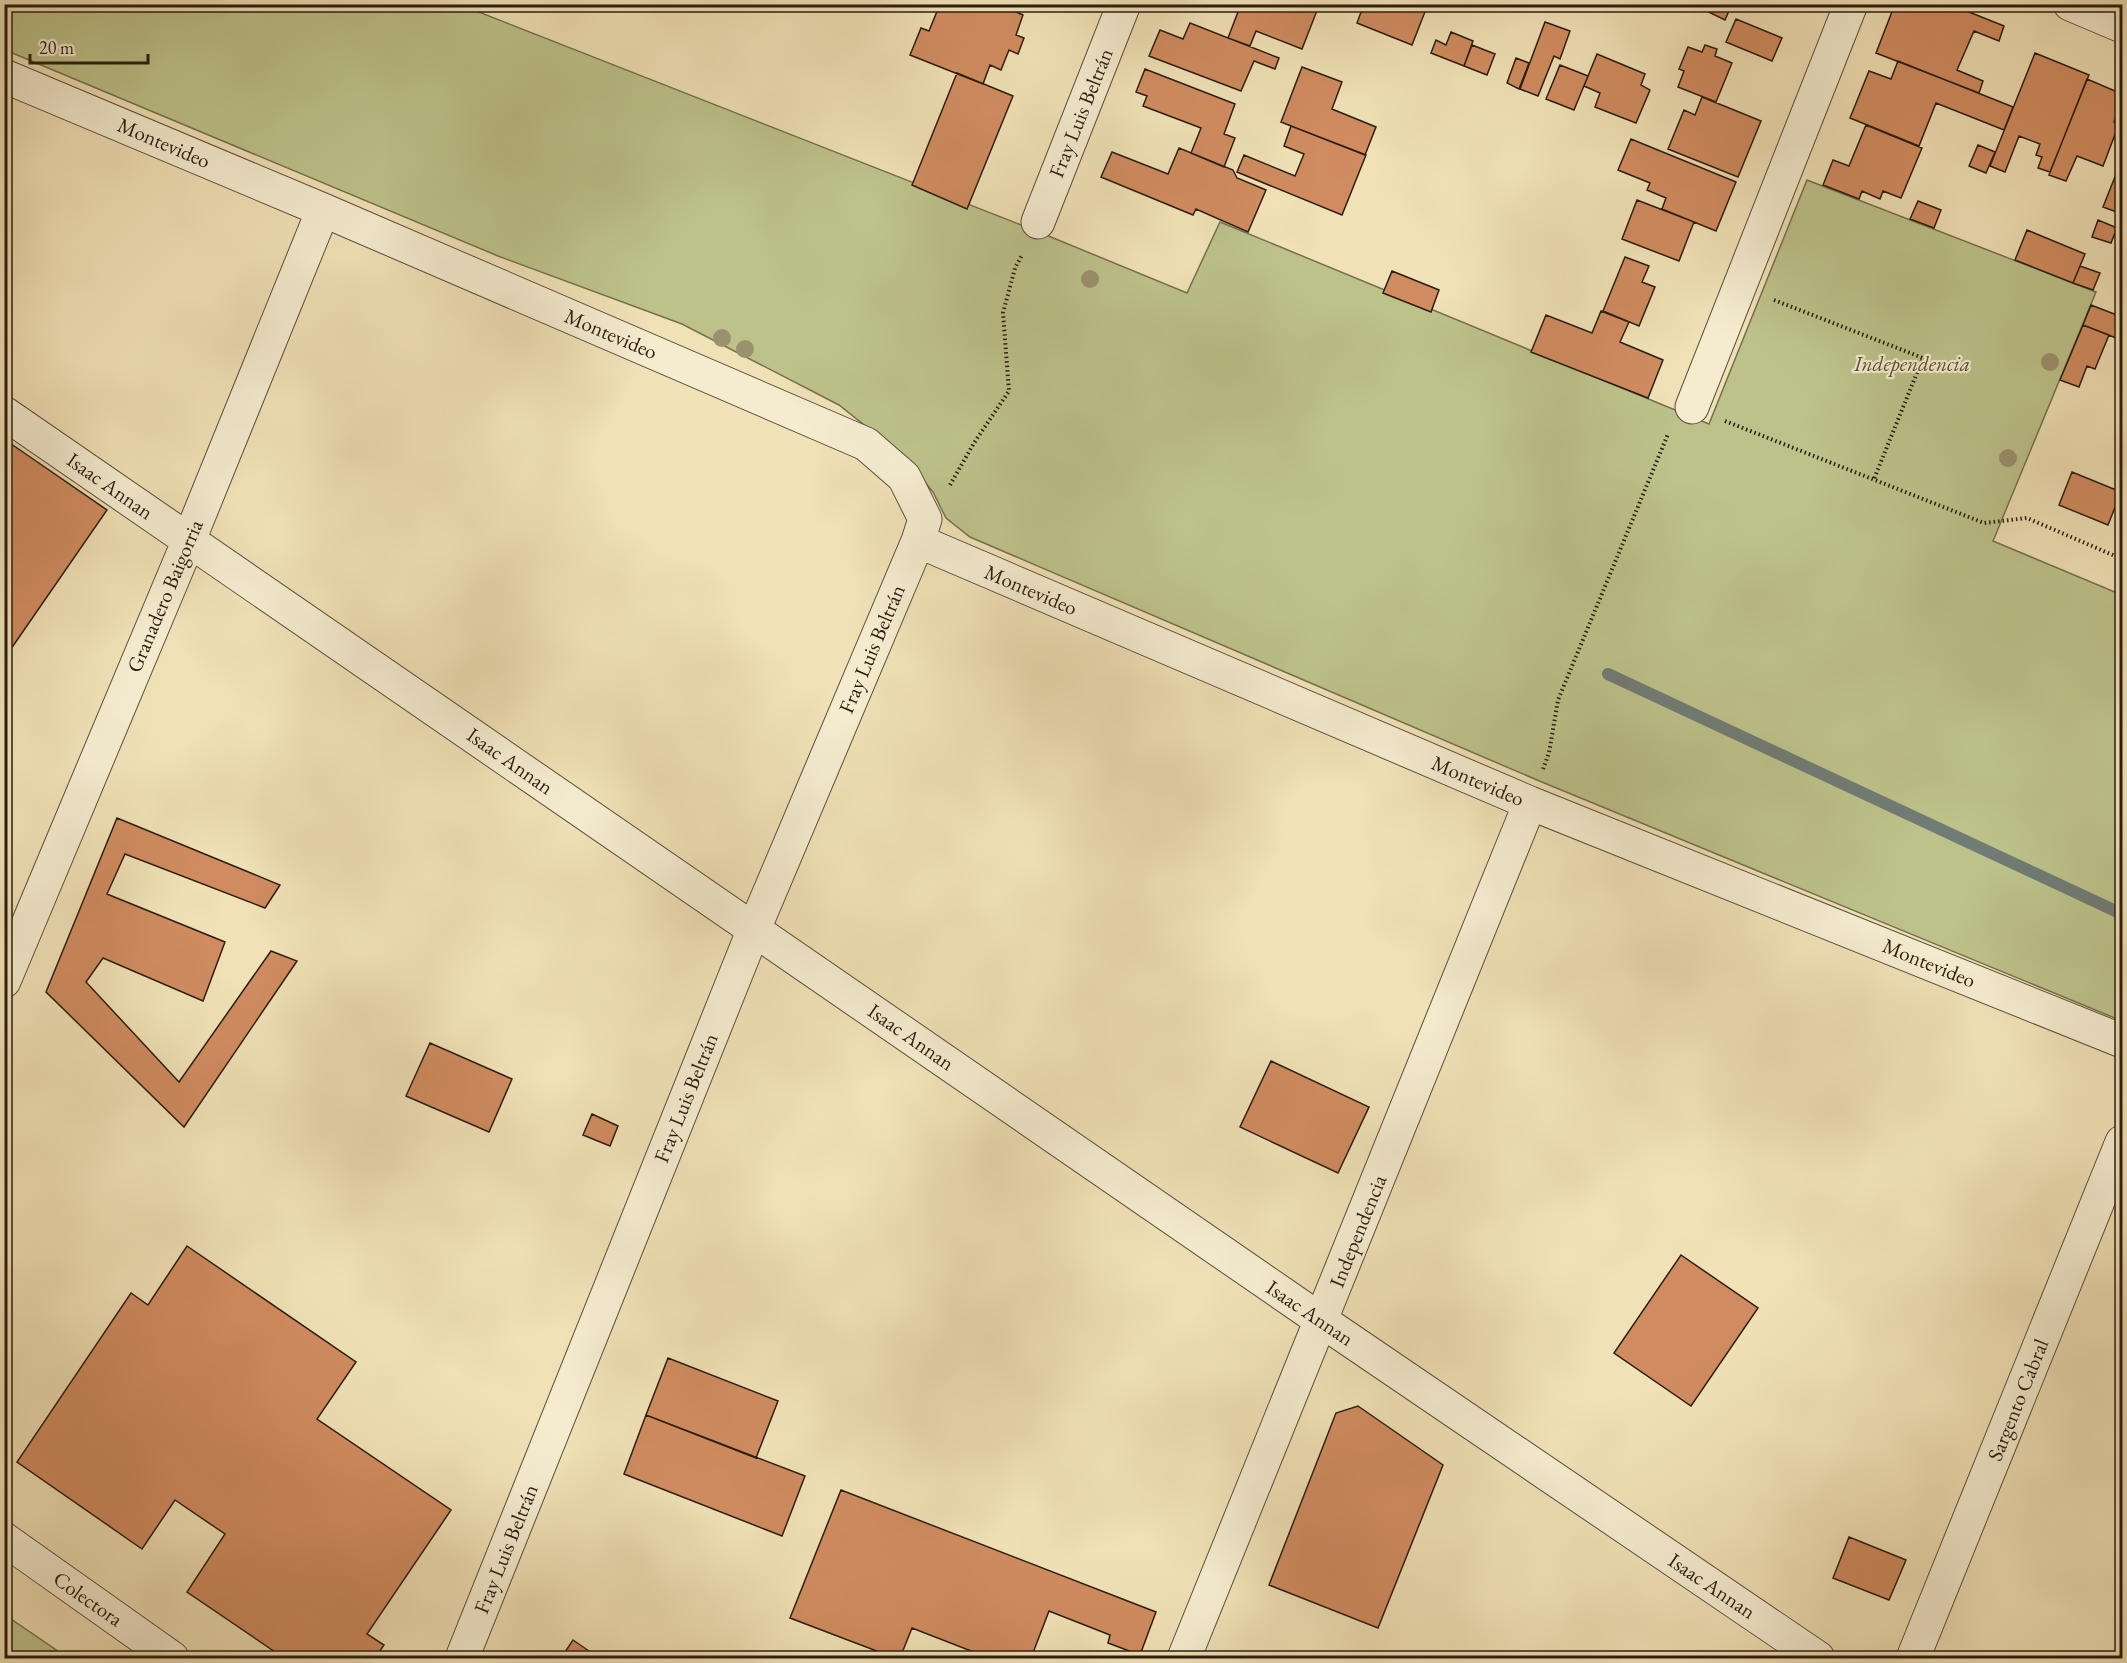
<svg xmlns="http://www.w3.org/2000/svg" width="2127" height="1663" viewBox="0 0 2127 1663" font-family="'EB Garamond',serif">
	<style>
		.green { fill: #bdc28b; stroke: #74704e; stroke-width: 1.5 }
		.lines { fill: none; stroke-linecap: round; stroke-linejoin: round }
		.stream { stroke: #707c75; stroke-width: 12 }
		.building { fill: #d08c60; stroke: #2b1d10; stroke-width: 1.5 }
		.minor-casing { stroke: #5c4e3a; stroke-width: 35 }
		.path { stroke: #2b1d10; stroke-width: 4; stroke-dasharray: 1.5 3; stroke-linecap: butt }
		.minor { stroke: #f5ecd0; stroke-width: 33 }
		.tree { fill: #9c916f }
		.labels { text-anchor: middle; stroke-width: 4.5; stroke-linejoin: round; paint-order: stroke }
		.street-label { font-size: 21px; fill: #2b1d10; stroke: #f5ecd0 }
		.park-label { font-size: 21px; font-style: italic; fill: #574f35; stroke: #f5ecd0 }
	</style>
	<rect width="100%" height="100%" fill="#f0e1b6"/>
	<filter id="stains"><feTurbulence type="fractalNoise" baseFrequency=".00333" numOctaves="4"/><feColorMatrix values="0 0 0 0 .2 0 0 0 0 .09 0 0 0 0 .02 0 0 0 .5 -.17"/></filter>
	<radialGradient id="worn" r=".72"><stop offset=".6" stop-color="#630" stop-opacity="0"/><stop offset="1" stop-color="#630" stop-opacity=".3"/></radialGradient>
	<path class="green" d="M 4,5 L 461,5 L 1034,230 L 1187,293 L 1220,222 L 1709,424 L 1807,180 L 2096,292 L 1993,541 L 2122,595 L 2122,1021 L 1537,780 L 970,537 L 946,518 L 933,492 L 903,456 L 839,405 L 682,324 L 498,256 L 5,50 Z
		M 4,1615 L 5,1615 L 68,1658 L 5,1658 Z"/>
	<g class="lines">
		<path class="stream" d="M 1608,674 L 2122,914"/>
	</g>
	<path class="building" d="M 940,4 L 998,4 L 1023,15 L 1016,35 L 1024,38 L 1018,54 L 1009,50 L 1001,70 L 990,65 L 983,84 L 910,55 L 921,28 L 929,31 Z
		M 1241,4 L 1309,4 L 1318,8 L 1302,49 L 1256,31 L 1250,46 L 1228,38 Z
		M 1364,4 L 1428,4 L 1412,45 L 1357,23 Z
		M 1692,4 L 1732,4 L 1725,20 Z
		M 1895,4 L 1913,9 L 1914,4 L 1949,4 L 2004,26 L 1999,41 L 1974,31 L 1957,70 L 1983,81 L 1979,93 L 1876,53 Z
		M 1736,19 L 1782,38 L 1772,61 L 1726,42 Z
		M 1545,22 L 1570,31 L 1560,59 L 1554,56 L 1538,96 L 1520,89 Z
		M 1190,23 L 1279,58 L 1275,69 L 1254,61 L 1241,91 L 1149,56 L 1160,30 L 1183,39 Z
		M 1451,32 L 1473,41 L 1464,66 L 1431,53 L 1436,40 L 1446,45 Z
		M 1472,45 L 1495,54 L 1487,75 L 1464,66 Z
		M 1705,45 L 1717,49 L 1715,56 L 1732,63 L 1716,102 L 1678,87 L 1684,71 L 1679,69 L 1688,47 L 1702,52 Z
		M 2035,53 L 2089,75 L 2050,172 L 2038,168 L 2042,157 L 2036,155 L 2040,144 L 2019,136 L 2005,172 L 1990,166 Z
		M 1597,54 L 1645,74 L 1641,85 L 1650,90 L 1636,123 L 1595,107 L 1600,93 L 1584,86 Z
		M 1516,58 L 1529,63 L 1519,89 L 1507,83 Z
		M 1898,61 L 2013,107 L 2004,130 L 1936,103 L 1919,146 L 1850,118 L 1869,71 L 1891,79 Z
		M 1560,65 L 1588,76 L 1574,110 L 1546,99 Z
		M 1302,67 L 1342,82 L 1332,109 L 1376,127 L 1365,155 L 1281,122 Z
		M 1145,69 L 1235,104 L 1224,134 L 1235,138 L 1224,167 L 1191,153 L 1201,128 L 1143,106 L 1147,96 L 1136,92 Z
		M 957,73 L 1013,96 L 967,209 L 912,185 Z
		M 2087,79 L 2122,94 L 2122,101 L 2114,122 L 2119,124 L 2103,166 L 2077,156 L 2066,181 L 2049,175 Z
		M 1702,97 L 1761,121 L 1738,177 L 1668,149 L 1684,110 L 1695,115 Z
		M 1866,125 L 1922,148 L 1901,198 L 1883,191 L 1880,199 L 1862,191 L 1859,199 L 1823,185 L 1833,160 L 1849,166 Z
		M 1291,126 L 1366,155 L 1342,215 L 1237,172 L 1244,155 L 1295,176 L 1304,154 L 1284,146 Z
		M 1631,139 L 1736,182 L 1716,231 L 1662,209 L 1666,198 L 1647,190 L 1650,183 L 1618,170 Z
		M 1978,145 L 1995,152 L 1986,173 L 1969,166 Z
		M 1179,148 L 1233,170 L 1237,178 L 1266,190 L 1248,232 L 1196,209 L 1193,215 L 1101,177 L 1112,152 L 1168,174 Z
		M 2122,159 L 2122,214 L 2103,207 Z
		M 1637,200 L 1694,222 L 1679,261 L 1622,239 Z
		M 1918,201 L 1941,210 L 1934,228 L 1910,219 Z
		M 2098,220 L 2117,228 L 2111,243 L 2092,237 Z
		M 2027,230 L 2085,254 L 2073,283 L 2015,260 Z
		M 1625,257 L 1649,266 L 1642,282 L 1655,287 L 1639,326 L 1603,311 Z
		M 2080,266 L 2100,273 L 2093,290 L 2073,283 Z
		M 1392,271 L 1439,290 L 1431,312 L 1383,293 Z
		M 2091,305 L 2122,317 L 2116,338 L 2083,325 Z
		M 1601,311 L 1629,322 L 1620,342 L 1663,360 L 1648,398 L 1531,352 L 1546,315 L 1592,333 Z
		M 2083,325 L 2109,335 L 2095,369 L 2087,366 L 2079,387 L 2060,380 Z
		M 4,439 L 107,510 L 4,659 Z
		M 2072,472 L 2121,492 L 2108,525 L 2059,505 Z
		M 117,818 L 280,885 L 265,908 L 125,854 L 107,894 L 225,942 L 203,1001 L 103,958 L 86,982 L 179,1082 L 271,951 L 297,961 L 184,1127 L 46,992 Z
		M 430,1043 L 512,1079 L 489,1132 L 406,1096 Z
		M 1271,1061 L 1369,1107 L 1338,1173 L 1240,1127 Z
		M 592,1114 L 618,1126 L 610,1146 L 583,1135 Z
		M 187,1246 L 356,1362 L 317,1419 L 451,1510 L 367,1634 L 384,1645 L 375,1658 L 284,1658 L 187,1592 L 225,1534 L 175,1500 L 142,1549 L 17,1462 L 131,1293 L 148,1305 Z
		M 1681,1255 L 1758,1308 L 1691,1406 L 1614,1353 Z
		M 668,1358 L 778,1401 L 756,1458 L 646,1415 Z
		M 1358,1406 L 1443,1465 L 1378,1628 L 1269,1585 L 1336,1413 Z
		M 646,1415 L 805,1476 L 782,1536 L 624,1474 Z
		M 841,1490 L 1156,1612 L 1140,1655 L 1108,1643 L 1110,1635 L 1049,1611 L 1031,1658 L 989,1658 L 912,1628 L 900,1658 L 895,1658 L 790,1618 Z
		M 1849,1537 L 1906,1560 L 1889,1600 L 1833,1578 Z
		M 573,1640 L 599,1658 L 561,1658 Z"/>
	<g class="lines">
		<g class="minor-casing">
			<path id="minor" d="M 2070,4 L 2122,26
				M 4,76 L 323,210 L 866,444 L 904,477 L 925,519 L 918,541 L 1530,803 L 2122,1041
				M 1038,222 L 1124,4
				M 1692,407 L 1851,4
				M 4,413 L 1322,1321 L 1818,1658
				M 4,981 L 189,540 L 323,210
				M 4,1539 L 172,1658
				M 462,1658 L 754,929 L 918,541
				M 1184,1658 L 1530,803
				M 1913,1658 L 2122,1142"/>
		</g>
		<path class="path" d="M 1774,300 L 1923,358 L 1874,479
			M 1725,421 L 1984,523 L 2027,518 L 2122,559
			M 950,485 L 974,443 L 1009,391 L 1003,313 L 1015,268 L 1022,255
			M 1543,769 L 1549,753 L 1558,700 L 1668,434"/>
		<use href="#minor" class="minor"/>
	</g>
	<g class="tree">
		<circle cx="1090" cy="279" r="9"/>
		<circle cx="722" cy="338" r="9"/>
		<circle cx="745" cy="349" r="9"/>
		<circle cx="2050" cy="362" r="9"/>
		<circle cx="2008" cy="458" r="9"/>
	</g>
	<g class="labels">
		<g class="street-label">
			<text transform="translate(1081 113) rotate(-68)" y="7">Fray Luis Beltrán</text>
			<text transform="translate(164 143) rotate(23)" y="7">Montevideo</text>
			<text transform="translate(611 334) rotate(23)" y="7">Montevideo</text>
			<text transform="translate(110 486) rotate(35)" y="7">Isaac Annan</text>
			<text transform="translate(1031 590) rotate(23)" y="7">Montevideo</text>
			<text transform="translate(165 596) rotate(-67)" y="7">Granadero Baigorria</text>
			<text transform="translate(872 649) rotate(-67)" y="7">Fray Luis Beltrán</text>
			<text transform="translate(510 761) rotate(35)" y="7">Isaac Annan</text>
			<text transform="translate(1478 781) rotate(23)" y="7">Montevideo</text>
			<text transform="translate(1929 963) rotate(22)" y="7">Montevideo</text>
			<text transform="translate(911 1037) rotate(35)" y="7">Isaac Annan</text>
			<text transform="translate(686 1098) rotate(-68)" y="7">Fray Luis Beltrán</text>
			<text transform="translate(1358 1231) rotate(-68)" y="7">Independencia</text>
			<text transform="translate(1310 1313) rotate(34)" y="7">Isaac Annan</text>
			<text transform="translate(2018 1400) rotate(-68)" y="7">Sargento Cabral</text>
			<text transform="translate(506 1549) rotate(-68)" y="7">Fray Luis Beltrán</text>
			<text transform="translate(1712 1586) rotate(34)" y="7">Isaac Annan</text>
			<text transform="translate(88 1599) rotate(35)" y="7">Colectora</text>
		</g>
		<g class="park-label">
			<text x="1912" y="371">Independencia</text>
		</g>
	</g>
	<rect width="2127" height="1663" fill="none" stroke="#f0e1b6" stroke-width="24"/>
	<rect x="6" y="6" width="2115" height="1651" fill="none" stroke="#2b1d10" stroke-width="3"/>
	<rect x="12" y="12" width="2103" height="1639" fill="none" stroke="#2b1d10" stroke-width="1.5"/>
	<path d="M30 54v9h118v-9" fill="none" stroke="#2b1d10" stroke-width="3"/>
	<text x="39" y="54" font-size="18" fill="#2b1d10" stroke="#f5ecd0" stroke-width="4.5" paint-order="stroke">20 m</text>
	<rect width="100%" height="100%" filter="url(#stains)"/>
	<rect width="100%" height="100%" fill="url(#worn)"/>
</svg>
